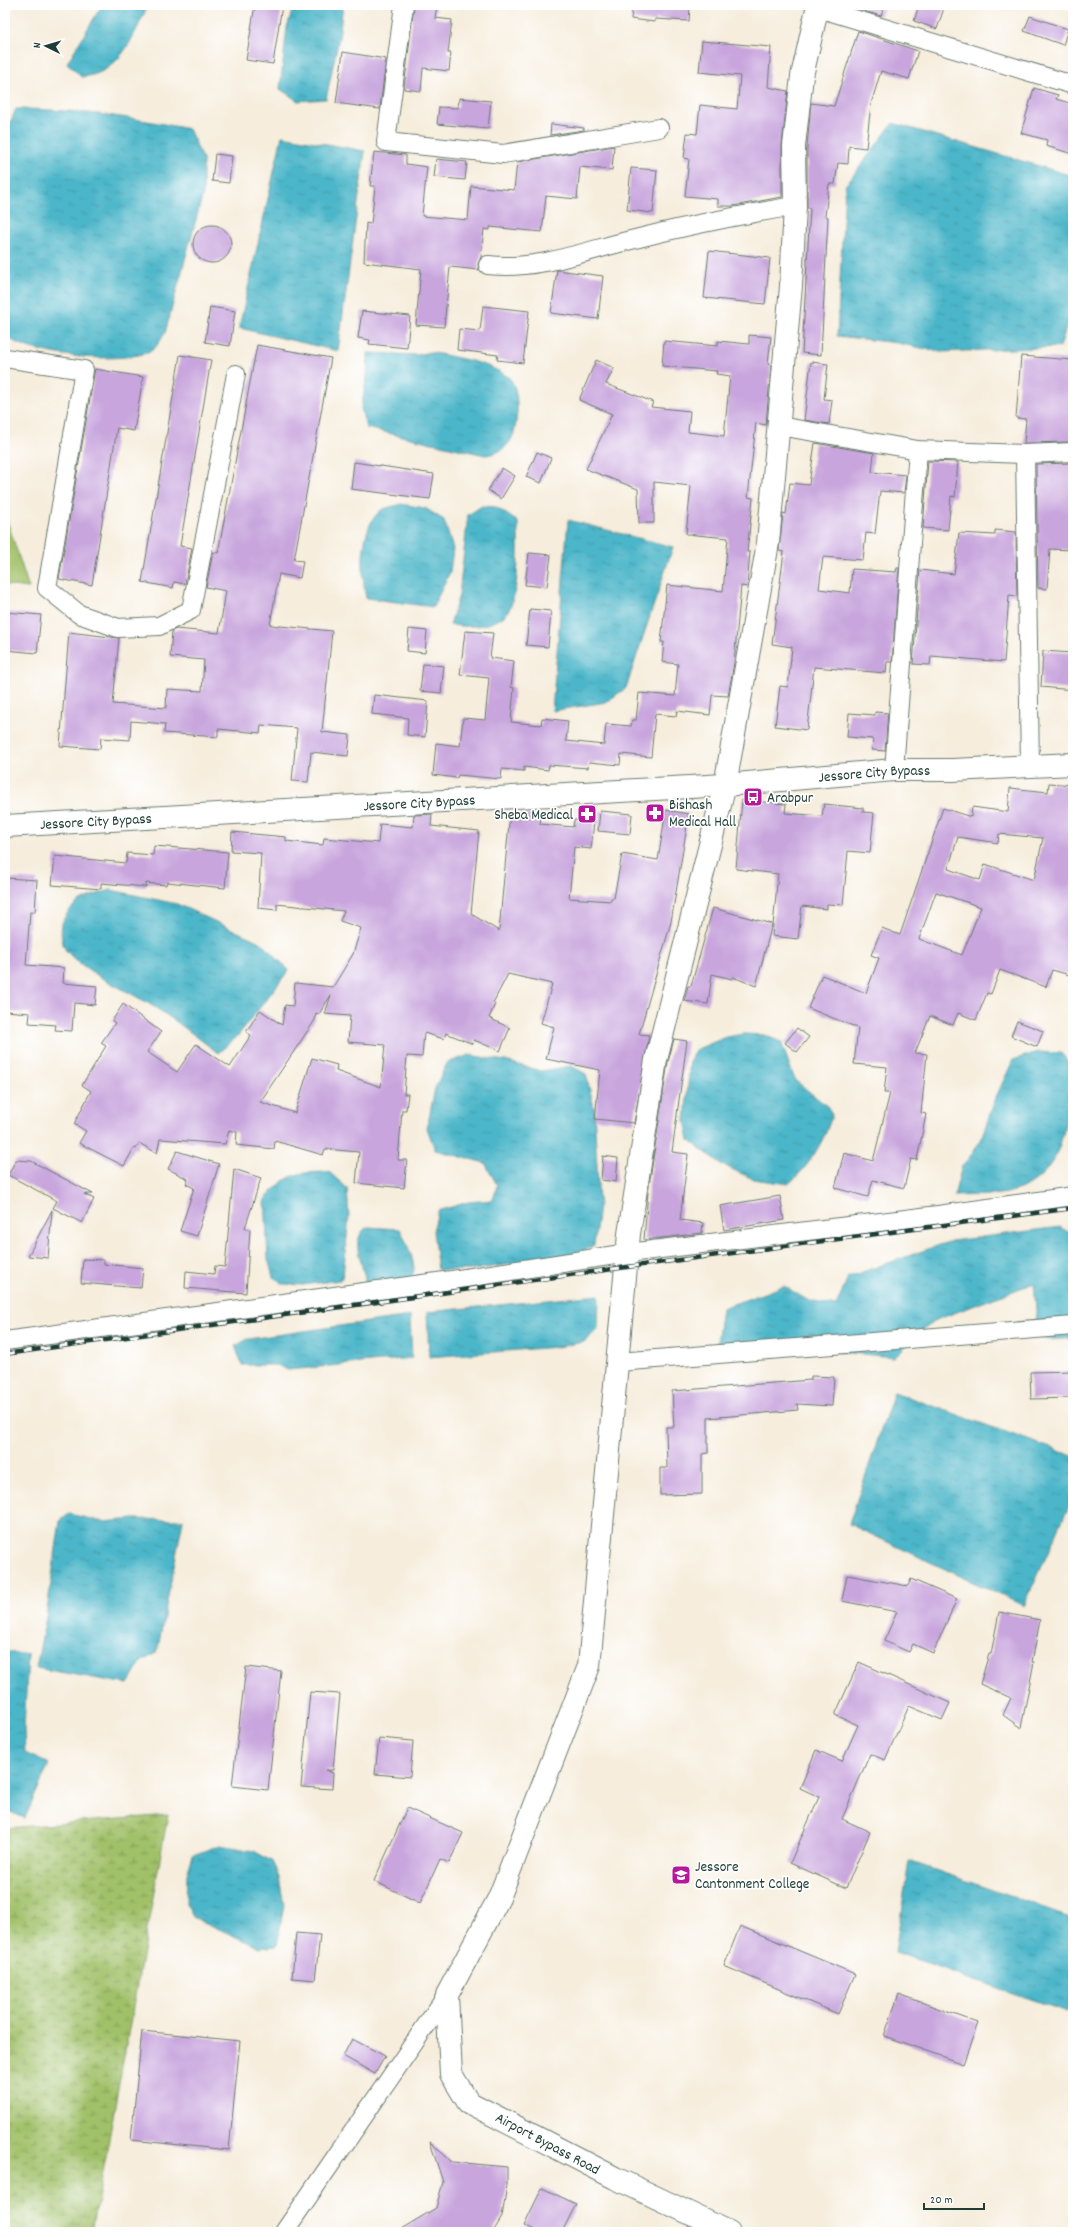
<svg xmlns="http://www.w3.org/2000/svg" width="1078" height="2237" viewBox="0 0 1078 2237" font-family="Dekko,sans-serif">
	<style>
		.wetland { fill: url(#wetland-marsh); stroke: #607f4e }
		.pitch { fill: #a1c169; stroke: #607f4e }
		.water { fill: url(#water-ripples); stroke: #367a7e }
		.building { fill: #c8a5dd; fill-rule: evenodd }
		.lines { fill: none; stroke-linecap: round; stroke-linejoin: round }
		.minor-casing { stroke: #6a7b6f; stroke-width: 20 }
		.tertiary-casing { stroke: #6a7b6f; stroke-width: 24 }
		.trunk-casing { stroke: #6a7b6f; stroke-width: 24 }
		.minor { stroke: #fff; stroke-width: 18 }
		.tertiary { stroke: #fff; stroke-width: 22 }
		.trunk { stroke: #fff; stroke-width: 22 }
		.rail-casing { stroke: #1f3d34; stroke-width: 4.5 }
		.rail { stroke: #fff; stroke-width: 3; stroke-dasharray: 9; stroke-linecap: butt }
		.labels { text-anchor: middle; stroke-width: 3.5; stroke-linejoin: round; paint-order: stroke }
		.street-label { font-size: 15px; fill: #1f3d34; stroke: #fff }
		.poi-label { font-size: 15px; fill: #1f3d34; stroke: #fff; text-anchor: start }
	</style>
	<defs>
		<pattern id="wetland-marsh" width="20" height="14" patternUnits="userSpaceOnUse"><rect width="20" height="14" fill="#a1c169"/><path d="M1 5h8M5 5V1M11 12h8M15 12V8" fill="none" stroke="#839e57"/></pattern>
		<pattern id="water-ripples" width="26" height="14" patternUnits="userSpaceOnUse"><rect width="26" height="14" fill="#4cb6c9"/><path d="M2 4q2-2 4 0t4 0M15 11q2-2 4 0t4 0" fill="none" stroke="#3f95a4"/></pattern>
	</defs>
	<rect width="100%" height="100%" fill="#fff"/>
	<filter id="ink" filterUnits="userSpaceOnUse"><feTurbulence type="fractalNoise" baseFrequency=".025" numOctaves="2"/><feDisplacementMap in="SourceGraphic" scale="8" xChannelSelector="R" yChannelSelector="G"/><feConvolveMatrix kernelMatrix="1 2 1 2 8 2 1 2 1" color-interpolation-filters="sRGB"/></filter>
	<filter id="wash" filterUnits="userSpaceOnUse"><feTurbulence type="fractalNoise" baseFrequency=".012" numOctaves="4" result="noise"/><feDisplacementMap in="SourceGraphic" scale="16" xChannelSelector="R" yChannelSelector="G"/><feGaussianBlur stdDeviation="0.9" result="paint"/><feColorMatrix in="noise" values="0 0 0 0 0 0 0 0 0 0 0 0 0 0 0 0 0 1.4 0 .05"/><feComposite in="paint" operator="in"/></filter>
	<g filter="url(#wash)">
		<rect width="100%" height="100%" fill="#f6eddc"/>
		<path class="wetland" d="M 168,1815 L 92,2232 L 5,2232 L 5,1828 Z"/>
		<path class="pitch" d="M 5,514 L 29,588 L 5,585 Z"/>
		<path class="water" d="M 102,5 L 148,5 C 134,35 120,75 81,77 L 67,63 Z
			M 294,5 L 343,5 L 339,38 L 326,99 L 298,101 L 280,89 L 287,27 Z
			M 16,109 C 74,109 132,117 189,129 L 203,160 L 203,194 L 165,333 C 162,338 157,347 152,350 C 128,366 24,356 5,335 L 5,143 L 7,130 Z
			M 893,123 L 1073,176 L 1073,306 L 1060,347 L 940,352 L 897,343 L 837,336 L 845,186 Z
			M 282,136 L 365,151 L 338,351 L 239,328 Z
			M 430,352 C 456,358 487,361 508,377 C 521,387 518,425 512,438 C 506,450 496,454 485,455 L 366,428 L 361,408 L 367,377 L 368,353 L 417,355 Z
			M 401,504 L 425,508 L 444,520 L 453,549 L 450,572 L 433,607 L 366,598 C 361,574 359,524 383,509 C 388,507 396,506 401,504 Z
			M 482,506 L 496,507 L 518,522 C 518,543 521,604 503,617 C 487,628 468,627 450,625 L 459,595 L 468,515 Z
			M 568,520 L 673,547 L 626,688 L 606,702 L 552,711 Z
			M 111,890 L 177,904 L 262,943 L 289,970 L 237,1037 L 218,1053 C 198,1038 178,1022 156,1008 C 128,990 92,977 68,953 C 61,946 59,927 64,919 C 74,899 91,896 111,890 Z
			M 744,1034 L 764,1035 L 781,1042 L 795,1080 L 828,1107 L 832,1115 C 825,1140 808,1169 788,1184 L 753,1179 L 721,1164 L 689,1140 L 685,1121 L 690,1060 L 695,1050 L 726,1037 Z
			M 1038,1052 L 1061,1053 L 1070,1064 C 1067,1108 1070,1169 1020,1189 C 1000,1197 975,1195 954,1196 L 962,1166 L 973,1153 L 982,1136 L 996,1097 L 1013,1060 Z
			M 469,1055 L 505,1061 L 541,1071 L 571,1066 L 586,1074 L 594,1108 L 599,1206 L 594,1245 L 581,1253 L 473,1270 L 438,1270 L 433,1231 L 438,1211 L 468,1202 L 493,1200 L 497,1185 L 485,1163 L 435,1150 L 427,1128 L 435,1088 L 447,1063 Z
			M 329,1172 L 347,1188 L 349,1217 L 343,1276 L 340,1280 L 303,1285 L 284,1284 L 273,1277 L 268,1259 L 265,1199 C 291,1172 293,1173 329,1172 Z
			M 367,1227 L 400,1229 C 424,1279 420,1285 365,1282 C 364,1262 348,1242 367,1227 Z
			M 1060,1227 L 1073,1235 L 1073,1338 L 1049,1340 L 1038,1337 L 1034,1283 L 933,1321 L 894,1357 L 840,1352 L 716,1350 L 722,1308 L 784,1286 L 809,1301 L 836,1306 L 848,1277 L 951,1241 Z
			M 599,1295 L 598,1329 L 584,1342 L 557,1347 L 429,1357 L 427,1312 Z
			M 410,1316 L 412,1358 L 288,1370 L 277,1365 L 242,1365 L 235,1346 L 248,1339 Z
			M 894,1392 L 1073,1456 L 1073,1497 L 1024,1606 L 849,1524 Z
			M 69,1514 L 104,1522 L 133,1519 L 183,1520 L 157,1653 L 142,1661 L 128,1684 L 36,1668 L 46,1617 L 60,1521 Z
			M 5,1651 L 28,1655 L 24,1729 L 25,1753 L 49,1764 L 25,1818 L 5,1810 Z
			M 220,1845 L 254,1851 L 273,1862 L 279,1878 L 284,1905 L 277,1946 L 260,1948 L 193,1917 L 186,1904 L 187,1874 L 193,1855 Z
			M 909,1861 L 1073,1918 L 1073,1983 L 1067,2012 L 895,1952 Z"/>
		<g id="blocks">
			<path class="building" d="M 255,5 L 282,5 L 273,64 L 246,60 Z
				M 414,5 L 437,5 L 435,18 L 452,20 L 448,53 L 451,53 L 449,71 L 423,68 L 421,91 L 404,89 Z
				M 632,5 L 690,5 L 689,21 L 655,19 L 655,22 L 631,19 Z
				M 866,5 L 885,5 L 881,16 L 864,11 Z
				M 919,5 L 945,5 L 937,29 L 914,21 Z
				M 1030,16 L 1068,29 L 1063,45 L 1024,31 Z
				M 858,31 L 918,51 L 909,79 L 881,71 L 871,104 L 866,148 L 849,146 L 848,164 L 838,163 L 835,184 L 829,184 L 825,216 L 828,217 L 821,355 L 802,353 L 810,208 L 807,208 L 807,147 L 811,103 L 834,106 Z
				M 702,41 L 771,47 L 768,87 L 788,91 L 782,145 L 782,197 L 733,206 L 718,206 L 718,199 L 685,196 L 689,159 L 684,158 L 687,133 L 697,134 L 700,105 L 737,109 L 740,76 L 699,72 Z
				M 343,52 L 386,59 L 380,109 L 336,103 Z
				M 1034,88 L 1058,95 L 1056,99 L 1073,104 L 1073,154 L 1046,146 L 1047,140 L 1021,133 Z
				M 459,98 L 491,101 L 488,129 L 437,124 L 439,107 L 458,108 Z
				M 551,124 L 584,128 L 584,130 L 550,135 Z
				M 614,146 L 612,170 L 580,167 L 577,199 L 546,196 L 542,232 L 490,227 L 490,230 L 484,229 L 481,257 L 478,264 L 479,270 L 450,267 L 444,327 L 416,325 L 421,269 L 364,262 L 366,223 L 371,224 L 375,186 L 370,186 L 374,152 L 406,155 L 406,164 L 427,167 L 422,216 L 468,220 L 471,186 L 514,190 L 517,162 Z
				M 215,154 L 232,156 L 229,183 L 212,181 Z
				M 436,159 L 467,162 L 465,180 L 434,177 Z
				M 631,168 L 657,170 L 653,213 L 627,210 Z
				M193 244a19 19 0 1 1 38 0a19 19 0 1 1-38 0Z
				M 709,251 L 770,258 L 765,304 L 704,298 Z
				M 557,270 L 603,276 L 598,319 L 551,313 Z
				M 483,306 L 529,311 L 523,363 L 497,360 L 498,355 L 457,350 L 459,329 L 480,331 Z
				M 210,307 L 235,311 L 230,346 L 205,342 Z
				M 362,311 L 410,316 L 407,348 L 369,344 L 370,340 L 358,338 Z
				M 749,335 L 771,337 L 768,364 L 771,364 L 766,425 L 756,423 L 748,497 L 753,498 L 747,552 L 750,552 L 747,587 L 741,586 L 734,663 L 728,696 L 712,695 L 710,715 L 677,711 L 676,716 L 655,714 L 651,757 L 621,754 L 620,765 L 589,762 L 588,768 L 549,765 L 548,770 L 524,767 L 524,771 L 502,769 L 501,779 L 458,775 L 457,778 L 433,775 L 436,743 L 460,746 L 463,718 L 485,720 L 489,678 L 460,675 L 465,631 L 493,633 L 490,658 L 514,661 L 511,687 L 514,688 L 511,722 L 541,725 L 542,718 L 568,721 L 566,741 L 604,745 L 606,724 L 631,726 L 632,720 L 636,720 L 639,693 L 675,696 L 678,664 L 662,662 L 664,642 L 661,642 L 667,585 L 723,591 L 728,538 L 686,534 L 691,486 L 654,482 L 654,523 L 639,523 L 638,489 L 586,469 L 612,414 L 579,400 L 596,360 L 614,368 L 606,384 L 653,402 L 651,407 L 690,411 L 688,432 L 724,436 L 730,376 L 716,374 L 717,371 L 662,366 L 664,341 L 718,346 L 718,341 L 749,344 Z
				M 257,345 L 331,358 L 294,560 L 303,561 L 300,578 L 279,574 L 270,625 L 332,631 L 322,732 L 350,735 L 348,756 L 311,752 L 308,782 L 292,781 L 297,728 L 261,725 L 260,733 L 218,729 L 218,737 L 164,733 L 165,724 L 131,721 L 130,740 L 101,738 L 100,749 L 60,746 L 69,632 L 119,638 L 113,704 L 166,708 L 167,689 L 202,691 L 204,660 L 170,657 L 172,631 L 176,629 L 219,633 L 226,591 L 206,587 L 213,552 L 218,553 Z
				M 180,355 L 211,360 L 180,546 L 192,548 L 185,584 L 174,582 L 173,588 L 142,582 Z
				M 1021,356 L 1073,360 L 1073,442 L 1024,443 L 1026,419 L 1016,418 Z
				M 811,362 L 828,364 L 824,399 L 832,400 L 829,424 L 804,420 Z
				M 95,369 L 143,377 L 134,431 L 117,428 L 92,585 L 59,579 Z
				M 815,443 L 874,453 L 872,472 L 906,475 L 904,493 L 880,491 L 875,534 L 866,533 L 863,560 L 823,557 L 819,589 L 850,593 L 852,569 L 896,572 L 897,568 L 899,568 L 892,662 L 887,662 L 886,673 L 814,667 L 807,730 L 775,726 L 780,686 L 788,687 L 792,647 L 772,644 L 784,552 L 779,551 L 783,513 L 786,514 L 790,483 L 809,485 Z
				M 537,452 L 551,458 L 541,483 L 526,477 Z
				M 928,461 L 958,462 L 955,497 L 951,496 L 948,530 L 923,528 Z
				M 354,462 L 434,474 L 430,499 L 351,489 Z
				M 1073,463 L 1073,550 L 1050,549 L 1047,589 L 1038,588 L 1036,464 Z
				M 502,468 L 515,476 L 501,499 L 488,490 Z
				M 995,530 L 1016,532 L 1017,596 L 1009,595 L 1004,662 L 931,656 L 930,665 L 913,664 L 920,570 L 954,574 L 959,533 L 995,535 Z
				M 529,553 L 551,555 L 547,587 L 525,585 Z
				M 530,609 L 551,611 L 548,647 L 526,645 Z
				M 5,612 L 41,615 L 37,653 L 5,650 Z
				M 409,629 L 427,631 L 425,653 L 407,651 Z
				M 1043,651 L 1073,653 L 1073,690 L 1041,687 Z
				M 423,664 L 444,666 L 441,693 L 420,691 Z
				M 374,695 L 428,701 L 425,737 L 407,735 L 408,718 L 372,714 Z
				M 875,712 L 888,713 L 885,751 L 872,750 L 873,739 L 847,737 L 849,713 L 875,715 Z
				M 1049,783 L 1073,785 L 1073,976 L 1052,970 L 1046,987 L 1000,970 L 991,994 L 987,993 L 976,1020 L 958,1013 L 953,1025 L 930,1016 L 915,1053 L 927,1054 L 921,1113 L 926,1114 L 917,1160 L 911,1159 L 904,1188 L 873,1180 L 868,1197 L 835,1188 L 844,1153 L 873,1161 L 890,1093 L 884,1093 L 887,1067 L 854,1064 L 858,1028 L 808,1008 L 822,975 L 866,993 L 879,958 L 871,955 L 882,928 L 900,935 L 943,808 L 971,817 L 972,807 L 1008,812 L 1010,788 L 1048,792 ZM 999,834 L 1043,838 L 1034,880 L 985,864 L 980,880 L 948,869 L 958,837 L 998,843 ZM 936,892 L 981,907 L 962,955 L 919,939 Z
				M 742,800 L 786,804 L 785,813 L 822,816 L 824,804 L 863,808 L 863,812 L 874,813 L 870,853 L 848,851 L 843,905 L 827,904 L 827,909 L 802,906 L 798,939 L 772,936 L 778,874 L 736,869 Z
				M 666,810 L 689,814 L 671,922 L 639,1034 L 649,1035 L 634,1123 L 595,1119 L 600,1070 L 546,1059 L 554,1027 L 541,1023 L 552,984 L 508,974 L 493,1003 L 495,1004 L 489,1018 L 510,1028 L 500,1051 L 474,1040 L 473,1044 L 446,1033 L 444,1039 L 424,1033 L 422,1057 L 407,1056 L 404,1094 L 408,1094 L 406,1110 L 402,1110 L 398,1160 L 407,1160 L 404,1188 L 356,1183 L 359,1152 L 325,1149 L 323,1155 L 275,1141 L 274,1149 L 236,1145 L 237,1132 L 229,1130 L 225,1144 L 160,1139 L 157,1153 L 139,1143 L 136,1149 L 134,1148 L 124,1166 L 79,1143 L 86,1131 L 74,1124 L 91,1091 L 82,1085 L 106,1046 L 101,1043 L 115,1023 L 112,1021 L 123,1004 L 161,1032 L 147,1052 L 177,1072 L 196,1044 L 230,1067 L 251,1035 L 246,1032 L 260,1010 L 282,1025 L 285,1005 L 293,1006 L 295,983 L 333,987 L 353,954 L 361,928 L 340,921 L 344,911 L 277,904 L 277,910 L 258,908 L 261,853 L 231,851 L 232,832 L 286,837 L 286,841 L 323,845 L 324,838 L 378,843 L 380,824 L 413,827 L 414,815 L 432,814 L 431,826 L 479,831 L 471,914 L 499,931 L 510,813 L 541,816 L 540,824 L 573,827 L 574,820 L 594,822 L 591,849 L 574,847 L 569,898 L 611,901 L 611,898 L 614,898 L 622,854 L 658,860 ZM 331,995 L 325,1014 L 350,1016 L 348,1042 L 385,1045 L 381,1087 L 336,1071 L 337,1065 L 312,1058 L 295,1113 L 260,1102 L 315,1020 L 316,1013 L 319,1014 Z
				M 600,811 L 632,814 L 630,834 L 598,831 Z
				M 154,846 L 228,852 L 225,888 L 167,882 L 166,885 L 146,883 L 146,887 L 101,883 L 101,889 L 52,885 L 55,856 L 126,863 L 127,853 L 153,855 Z
				M 6,878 L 37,880 L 35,912 L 30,912 L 26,965 L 64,968 L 63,983 L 97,986 L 95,1005 L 74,1003 L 72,1031 L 55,1030 L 56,1025 L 29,1023 L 30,1013 L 5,1011 Z
				M 713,908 L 772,924 L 756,986 L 733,977 L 732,979 L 712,974 L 708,1004 L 684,1001 L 688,986 L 691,986 Z
				M 1017,1021 L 1043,1031 L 1037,1047 L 1011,1036 Z
				M 797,1028 L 809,1037 L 797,1052 L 785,1043 Z
				M 674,1039 L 687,1041 L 672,1152 L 688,1154 L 680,1220 L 703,1223 L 702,1233 L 644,1240 L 648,1192 L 668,1062 Z
				M 177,1151 L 219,1164 L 197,1236 L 180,1231 L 194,1188 L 186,1184 L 188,1179 L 168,1169 Z
				M 603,1156 L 618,1158 L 616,1182 L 601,1180 Z
				M 16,1160 L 31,1161 L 93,1194 L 84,1194 L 94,1199 L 82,1223 L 53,1208 L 57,1201 L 8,1175 Z
				M 234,1169 L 261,1178 L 245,1228 L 250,1229 L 246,1293 L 185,1288 L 186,1271 L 214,1274 L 215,1266 L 225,1267 Z
				M 780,1196 L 784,1220 L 724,1230 L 720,1206 Z
				M 52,1210 L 48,1258 L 28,1256 Z
				M 83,1259 L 104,1260 L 104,1264 L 143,1268 L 141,1288 L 81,1283 Z
				M 1072,1371 L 1072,1398 L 1031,1399 L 1030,1372 Z
				M 811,1376 L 834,1377 L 832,1406 L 797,1404 L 798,1410 L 708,1418 L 708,1453 L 702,1454 L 702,1494 L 660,1495 L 660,1468 L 667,1468 L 666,1427 L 674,1427 L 672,1391 L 811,1380 Z
				M 847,1575 L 908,1586 L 911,1579 L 957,1599 L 933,1653 L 913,1644 L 909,1652 L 884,1641 L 897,1612 L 842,1601 Z
				M 999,1612 L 1040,1620 L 1032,1662 L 1034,1662 L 1021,1728 L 1003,1715 L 1011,1698 L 980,1684 L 989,1654 L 991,1654 Z
				M 859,1662 L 950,1703 L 942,1720 L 909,1706 L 885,1760 L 870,1754 L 842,1819 L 870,1832 L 846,1888 L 790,1863 L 819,1797 L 800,1788 L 816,1750 L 842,1761 L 858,1725 L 835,1715 Z
				M 246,1667 L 281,1671 L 268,1790 L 232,1786 Z
				M 310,1692 L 340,1694 L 333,1770 L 325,1770 L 333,1773 L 332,1789 L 301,1787 Z
				M 379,1738 L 413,1741 L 410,1777 L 375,1774 Z
				M 407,1808 L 463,1833 L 449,1863 L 440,1859 L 420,1903 L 374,1881 Z
				M 740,1926 L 855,1974 L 838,2014 L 724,1966 Z
				M 296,1933 L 320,1935 L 315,1980 L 292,1978 Z
				M 899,1994 L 978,2023 L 963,2064 L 884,2036 Z
				M 142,2031 L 240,2041 L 229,2150 L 131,2140 Z
				M 352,2039 L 385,2056 L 375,2074 L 343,2056 Z
				M 430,2142 L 452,2162 L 507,2167 L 507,2185 L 502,2217 L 493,2232 L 396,2232 L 436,2208 L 443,2182 Z
				M 542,2188 L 576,2204 L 562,2232 L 539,2232 L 524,2225 Z"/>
		</g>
	</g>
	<g filter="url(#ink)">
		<use href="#blocks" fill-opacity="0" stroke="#6a7b6f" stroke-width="1"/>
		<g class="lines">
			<g class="minor-casing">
				<path id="minor" d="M 404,5 L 386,142 L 503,154 L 659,128
					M 818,8 L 1073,85
					M 488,265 C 536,271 585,251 631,240 C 685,226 740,215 795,206
					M 5,358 L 84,370 L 47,588 L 79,614 L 118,628 L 159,626 L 191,610 L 236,374
					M 779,426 L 918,450 L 1025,454 L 1073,452
					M 1025,454 L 1030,766
					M 894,770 L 918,450
					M 5,1341 L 452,1280 L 628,1253 L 938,1215 L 1073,1196
					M 618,1362 L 1073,1326
					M 284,2232 L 447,1995"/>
			</g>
			<g class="tertiary-casing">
				<path id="tertiary" d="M 729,2232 L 615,2178 L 468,2102 L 451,2074 L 447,1995 L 499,1898 L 589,1666 L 629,1234 L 656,1060 L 725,785 L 768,543 L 791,286 L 795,206 L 794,146 L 802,76 L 818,5"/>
			</g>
			<g class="trunk-casing">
				<g id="trunk">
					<path id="s1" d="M 5,826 L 725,785 L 894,770 L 953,770 L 1073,764"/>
				</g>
			</g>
			<use href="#minor" class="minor"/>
			<use href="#tertiary" class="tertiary"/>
			<use href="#trunk" class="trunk"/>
			<g class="rail-casing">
				<path id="rail" d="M 5,1354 L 627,1267 L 1073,1208"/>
			</g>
			<use href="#rail" class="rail"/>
		</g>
	</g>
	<defs>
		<g id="bus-square" transform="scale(1)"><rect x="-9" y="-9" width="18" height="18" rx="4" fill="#b5179e" stroke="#fff"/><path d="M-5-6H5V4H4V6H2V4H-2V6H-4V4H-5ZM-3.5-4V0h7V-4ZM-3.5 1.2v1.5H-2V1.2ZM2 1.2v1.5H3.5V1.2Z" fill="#fff"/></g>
		<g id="pharmacy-square" transform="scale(1)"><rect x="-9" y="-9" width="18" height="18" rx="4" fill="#b5179e" stroke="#fff"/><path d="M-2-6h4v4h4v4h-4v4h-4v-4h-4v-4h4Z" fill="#fff"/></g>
		<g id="university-square" transform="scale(1)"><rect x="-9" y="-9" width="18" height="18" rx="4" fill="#b5179e" stroke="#fff"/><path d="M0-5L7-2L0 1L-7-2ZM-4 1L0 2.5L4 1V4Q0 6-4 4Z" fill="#fff"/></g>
	</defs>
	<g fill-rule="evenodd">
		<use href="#bus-square" x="753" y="797"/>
		<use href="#pharmacy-square" x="655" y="813"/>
		<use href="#pharmacy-square" x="587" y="814"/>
		<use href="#university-square" x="681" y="1875"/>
	</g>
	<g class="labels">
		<g class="street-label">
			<text dy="5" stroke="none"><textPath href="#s1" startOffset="871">Jessore City Bypass</textPath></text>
			<text dy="5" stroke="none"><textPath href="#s1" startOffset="415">Jessore City Bypass</textPath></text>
			<text dy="5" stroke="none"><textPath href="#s1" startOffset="91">Jessore City Bypass</textPath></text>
			<text transform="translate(548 2143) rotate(28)" y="5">Airport Bypass Road</text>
		</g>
		<g class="poi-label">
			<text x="767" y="802">Arabpur</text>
			<text x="669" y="809">Bishash<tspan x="669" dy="17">Medical Hall</tspan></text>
			<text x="573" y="819" text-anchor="end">Sheba Medical</text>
			<text x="695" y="1871">Jessore<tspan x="695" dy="17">Cantonment College</tspan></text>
		</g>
	</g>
	<rect width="1078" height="2237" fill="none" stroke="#fff" stroke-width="20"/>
	<g transform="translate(46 46) rotate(275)" stroke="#ffffff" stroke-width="3" paint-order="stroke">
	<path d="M0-3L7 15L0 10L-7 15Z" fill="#1f3d34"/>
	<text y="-6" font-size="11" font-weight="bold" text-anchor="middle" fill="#1f3d34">N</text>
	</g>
	<path d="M924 2203v6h60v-6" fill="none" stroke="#1f3d34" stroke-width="2"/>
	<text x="930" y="2203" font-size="12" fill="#1f3d34" stroke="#ffffff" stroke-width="3" paint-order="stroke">20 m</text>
</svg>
